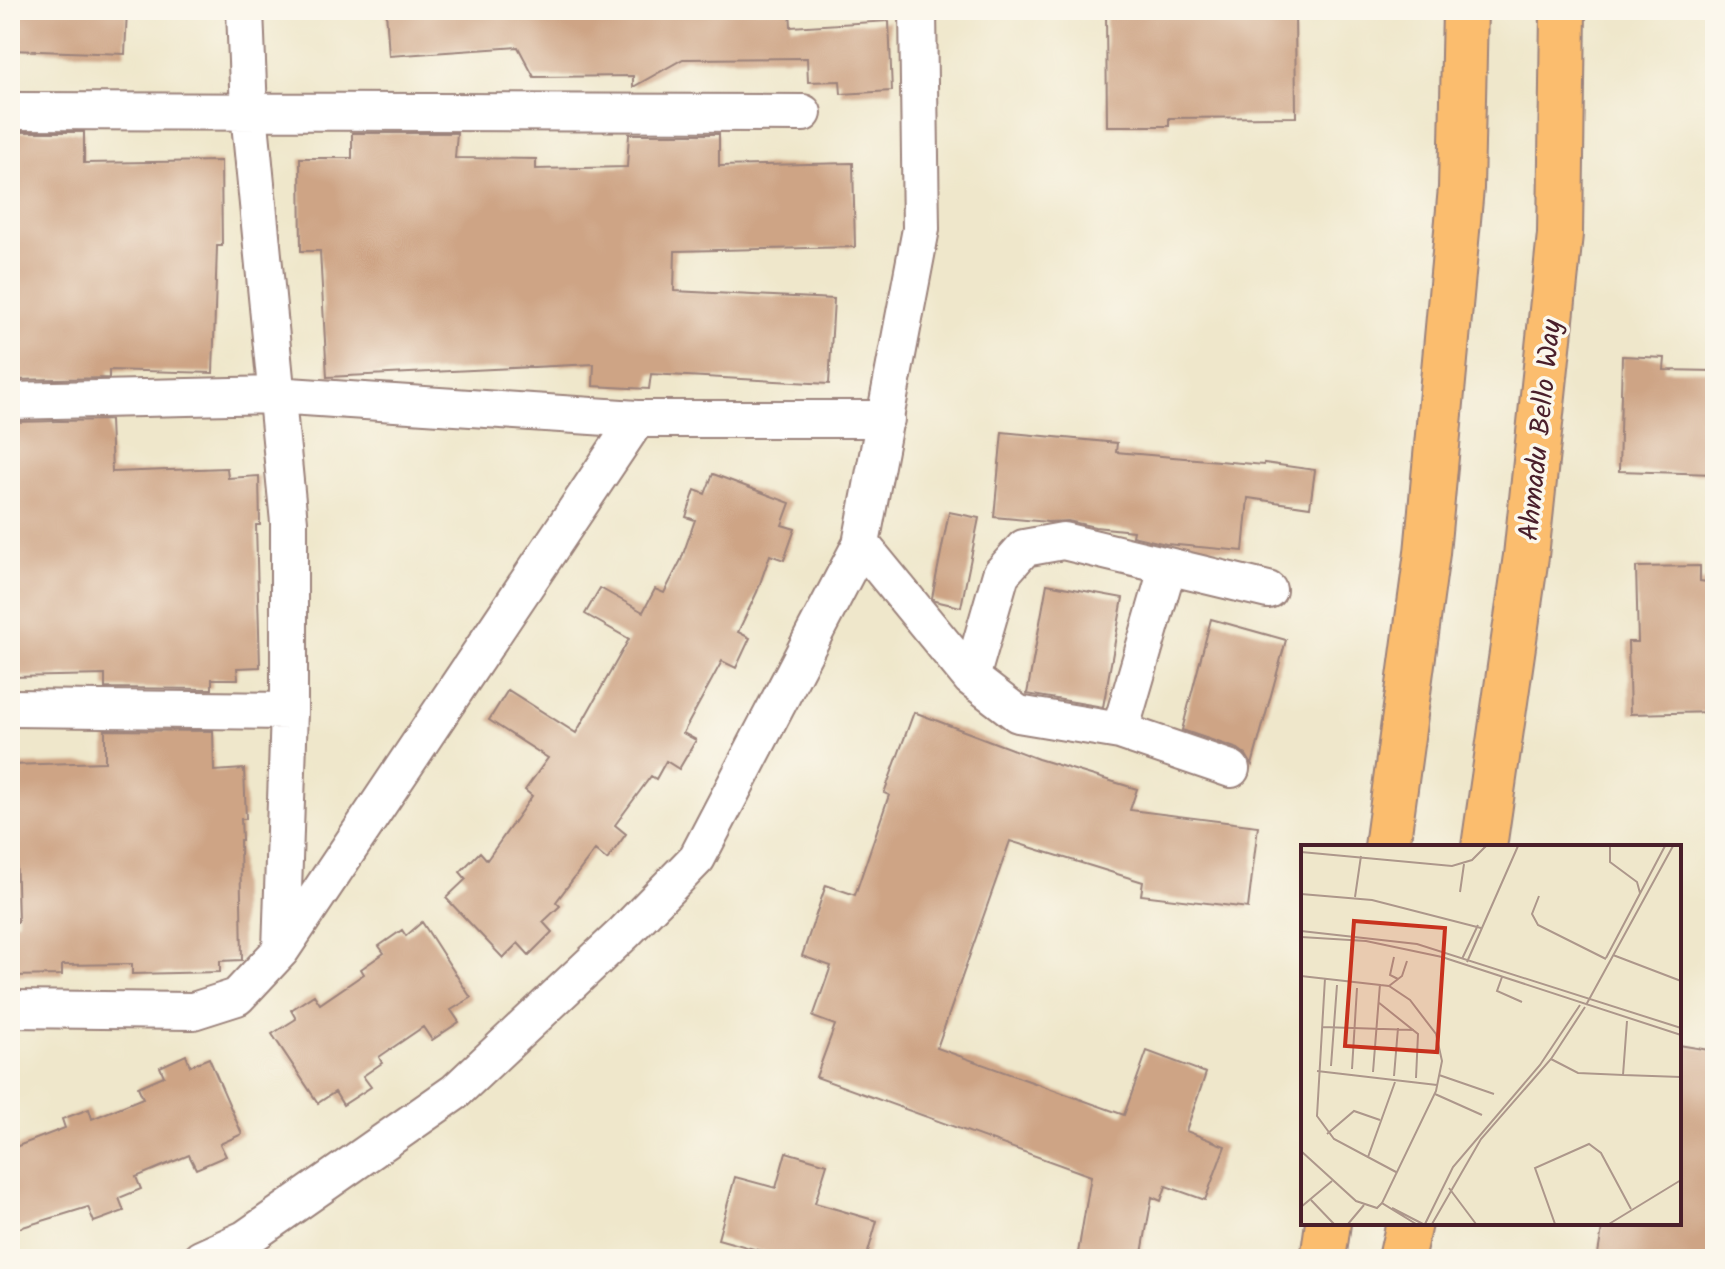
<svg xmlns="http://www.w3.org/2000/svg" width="1725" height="1269" viewBox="0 0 1725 1269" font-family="Kalam,sans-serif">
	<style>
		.building { fill: #cea485 }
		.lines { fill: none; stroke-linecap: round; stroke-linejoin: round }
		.street-casing { stroke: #9c837b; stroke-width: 40 }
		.primary-casing { stroke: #9c837b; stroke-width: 48 }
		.street { stroke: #fff; stroke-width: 36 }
		.primary { stroke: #fbbd6e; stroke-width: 44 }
		.labels { text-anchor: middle; stroke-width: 7; stroke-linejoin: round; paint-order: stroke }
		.street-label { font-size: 28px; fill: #4a1f2b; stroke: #fbf7ec }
		.inset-road { fill: none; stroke: #ad978b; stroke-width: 2 }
		.view { fill: #c8321e; fill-opacity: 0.15; stroke: #c8321e; stroke-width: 4 }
		.inset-edge { fill: none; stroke: #4a1f2b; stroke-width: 4 }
	</style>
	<rect width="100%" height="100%" fill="#fbf7ec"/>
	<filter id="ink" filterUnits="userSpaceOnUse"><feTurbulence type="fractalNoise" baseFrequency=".0125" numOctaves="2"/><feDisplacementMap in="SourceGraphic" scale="16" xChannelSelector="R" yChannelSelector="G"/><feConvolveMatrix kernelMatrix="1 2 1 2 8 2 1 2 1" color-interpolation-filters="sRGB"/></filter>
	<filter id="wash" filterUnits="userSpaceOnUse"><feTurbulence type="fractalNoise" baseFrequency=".006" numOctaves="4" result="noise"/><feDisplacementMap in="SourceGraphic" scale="32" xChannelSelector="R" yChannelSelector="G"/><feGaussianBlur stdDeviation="1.8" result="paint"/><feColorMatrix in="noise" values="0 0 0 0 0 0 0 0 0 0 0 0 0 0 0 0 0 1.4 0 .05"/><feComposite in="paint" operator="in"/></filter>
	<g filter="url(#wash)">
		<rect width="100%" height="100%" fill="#efe7cb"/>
		<g id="blocks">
			<path class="building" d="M 10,10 L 127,10 L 125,54 L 10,50 Z
				M 386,10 L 790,10 L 791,27 L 889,21 L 892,91 L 841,94 L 840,81 L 808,82 L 807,58 L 683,59 L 633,87 L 633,76 L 534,77 L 518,47 L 389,56 Z
				M 1106,10 L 1295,10 L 1296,117 L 1169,118 L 1169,126 L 1107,126 Z
				M 10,132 L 84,132 L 84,163 L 221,161 L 222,246 L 217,246 L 213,373 L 109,370 L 109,378 L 10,380 Z
				M 352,133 L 457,133 L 455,158 L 536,159 L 536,169 L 627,167 L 629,134 L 719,134 L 719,166 L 853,163 L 855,247 L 675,251 L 674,291 L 834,299 L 829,384 L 651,374 L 649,389 L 593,386 L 594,364 L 327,377 L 320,251 L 301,251 L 300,158 L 352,158 Z
				M 1622,356 L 1665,358 L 1664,370 L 1715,371 L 1715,474 L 1619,471 Z
				M 110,420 L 112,472 L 227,468 L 228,478 L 259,476 L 260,525 L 256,525 L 260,667 L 237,668 L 238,679 L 212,679 L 212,689 L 105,688 L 105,675 L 10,677 L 10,422 Z
				M 1002,432 L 1117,443 L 1116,452 L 1264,465 L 1264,463 L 1315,470 L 1310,507 L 1248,498 L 1243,551 L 1166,544 L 1132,536 L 1133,531 L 1095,527 L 1068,521 L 1048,522 L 994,517 Z
				M 713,474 L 790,503 L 782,525 L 795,529 L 784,560 L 770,555 L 757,592 L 738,632 L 750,638 L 736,668 L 722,661 L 683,733 L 696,740 L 679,769 L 666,761 L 656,779 L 651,776 L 615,825 L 626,834 L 607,860 L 595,850 L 556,902 L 560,906 L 543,922 L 552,932 L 529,955 L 518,943 L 503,958 L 446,898 L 466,879 L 460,872 L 480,852 L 487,860 L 532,796 L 525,790 L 548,758 L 489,720 L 508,690 L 576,733 L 629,639 L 585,614 L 600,588 L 643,612 L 655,589 L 664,593 L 681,560 L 695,520 L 686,517 L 695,490 L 705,494 Z
				M 949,512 L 979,518 L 961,607 L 935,601 L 932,598 Z
				M 1700,566 L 1700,581 L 1715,583 L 1715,712 L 1630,714 L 1628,642 L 1638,642 L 1636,567 Z
				M 1047,584 L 1123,598 L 1103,707 L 1027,694 Z
				M 1211,619 L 1286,640 L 1252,765 L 1246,755 L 1238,749 L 1182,730 Z
				M 914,712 L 1038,759 L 1137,789 L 1130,810 L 1258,826 L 1248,908 L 1141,895 L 1143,882 L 1010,841 L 937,1048 L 1124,1115 L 1147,1051 L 1206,1073 L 1186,1131 L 1225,1146 L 1205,1200 L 1166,1186 L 1161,1201 L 1152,1197 L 1141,1259 L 1077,1259 L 1091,1176 L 816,1077 L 835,1025 L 813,1017 L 831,966 L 802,956 L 826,885 L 855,895 L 889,795 L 884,793 Z
				M 105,730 L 213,731 L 214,771 L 244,769 L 246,819 L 241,819 L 242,840 L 240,840 L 242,960 L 220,961 L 220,972 L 132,974 L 132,964 L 62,965 L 62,975 L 10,976 L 10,922 L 18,922 L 16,848 L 10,848 L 10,765 L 105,762 Z
				M 422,922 L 471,998 L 451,1010 L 459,1022 L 432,1040 L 423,1027 L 379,1057 L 382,1063 L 363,1076 L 371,1087 L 343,1105 L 335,1092 L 318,1103 L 272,1034 L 296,1019 L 291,1010 L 314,995 L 320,1004 L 364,974 L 361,969 L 384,953 L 379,946 L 402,930 L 406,936 Z
				M 1679,1045 L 1715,1051 L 1715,1259 L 1631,1259 L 1598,1254 L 1603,1223 L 1679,1223 Z
				M 186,1055 L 190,1066 L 209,1058 L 242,1134 L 220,1144 L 226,1156 L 196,1169 L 189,1155 L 136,1177 L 141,1189 L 119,1198 L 124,1211 L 94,1222 L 88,1207 L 10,1231 L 10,1149 L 65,1128 L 62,1119 L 89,1109 L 92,1119 L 143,1098 L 138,1087 L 164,1076 L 160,1067 Z
				M 786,1152 L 827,1164 L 815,1203 L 877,1221 L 866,1259 L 790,1259 L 718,1239 L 735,1177 L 776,1188 Z"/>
		</g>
	</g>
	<g filter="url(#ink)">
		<use href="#blocks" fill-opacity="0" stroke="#9c837b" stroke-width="2"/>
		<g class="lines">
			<g class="street-casing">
				<path id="street" d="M 245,10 L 249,112 L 289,522 L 289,711 L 281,950
					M 10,111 L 803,113
					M 10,401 L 274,395 L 637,419 L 886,419
					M 861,544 L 971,678 L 1018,714 L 1120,731 L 1231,769
					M 971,678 L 1001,574 L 1024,548 L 1063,541 L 1268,590
					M 10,708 L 289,711
					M 1120,731 L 1168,566
					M 10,1009 L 193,1011 L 237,997 L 281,950 L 637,419
					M 201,1259 L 245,1239 L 455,1092 L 624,933 L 697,858 L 861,544 L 921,229 L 918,10"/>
			</g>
			<g class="primary-casing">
				<path id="primary" d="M 1387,847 L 1427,553 L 1461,188 L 1465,10
					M 1484,847 L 1526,556 L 1560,234 L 1563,10
					M 1323,1259 L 1328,1223
					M 1401,1259 L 1409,1223"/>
			</g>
			<use href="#street" class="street"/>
			<use href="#primary" class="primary"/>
		</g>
	</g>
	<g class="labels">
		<g class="street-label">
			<text transform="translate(1539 430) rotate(-84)" y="10">Ahmadu Bello Way</text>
		</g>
	</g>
	<g transform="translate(1301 845)">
		<rect width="380" height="380" fill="#efe7cb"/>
		<path class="inset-road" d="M 309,1 L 309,17 L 336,37 L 339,48M 0,7 L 151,21 L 171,15 L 185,1M 159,47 L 163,19M 0,49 L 71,55 L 180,83M 238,51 L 231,69 L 237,80 L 305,114M 54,52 L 60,11M 0,86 L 116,99 L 380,183M 0,92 L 65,96 L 141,112 L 380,190M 312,110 L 380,136M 93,112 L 89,130 L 97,134M 305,113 L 364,1M 161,114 L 177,80M 166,117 L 217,1M 0,131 L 88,141 L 109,155 L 135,189 L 141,216 L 135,246 L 81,358 L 115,379M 201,132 L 196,146 L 221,157M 24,133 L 16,271 L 33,294 L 95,327M 88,141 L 101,131 L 106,116M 77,157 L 117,189 L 115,233M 285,160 L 372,1M 21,182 L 113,185M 250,214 L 277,228 L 322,230 L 326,176M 30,221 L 36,140M 51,224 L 56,143M 16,226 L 136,240M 72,227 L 79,139M 138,230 L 193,249M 322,230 L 380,232M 93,231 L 97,183M 134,249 L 181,270M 26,289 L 53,266 L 79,275M 0,306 L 55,356 L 76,363 L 81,358M 67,312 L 94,237M 148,343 L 175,379M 10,355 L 33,379M 0,362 L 31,336M 91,363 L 122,379M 47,379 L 63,360M 124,379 L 152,322 L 239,220 L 279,160M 131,379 L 180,294 L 250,214 L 284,162M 254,379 L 234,323 L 288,299 L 300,308 L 330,364M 308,379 L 380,335"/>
		<path class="view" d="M 53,76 L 144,83 L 136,207 L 44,201 Z"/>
		<rect width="380" height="380" class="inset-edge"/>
	</g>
	<rect width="1725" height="1269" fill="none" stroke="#fbf7ec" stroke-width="40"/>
</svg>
